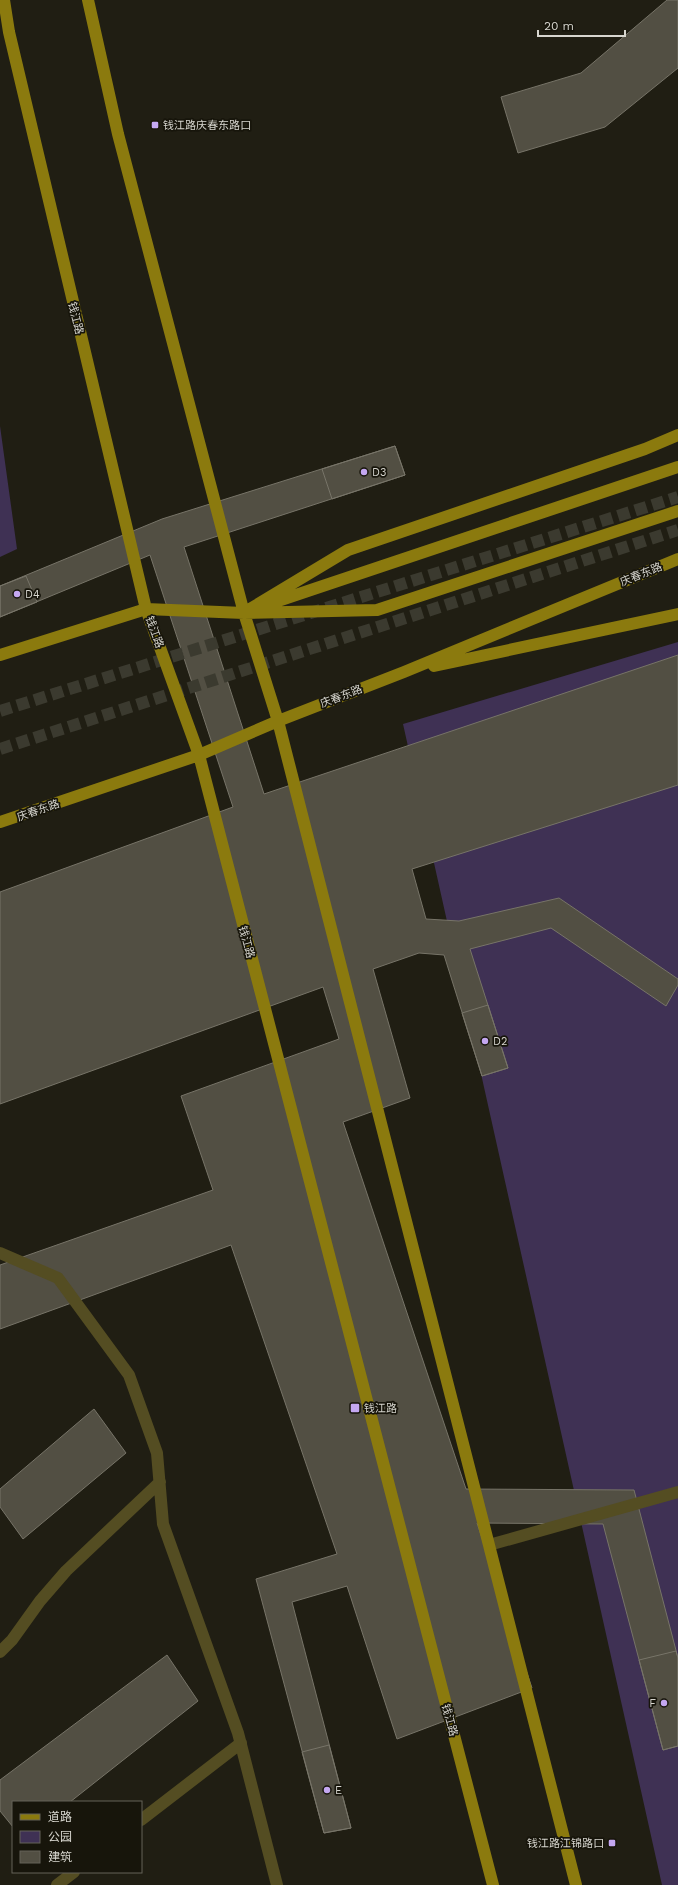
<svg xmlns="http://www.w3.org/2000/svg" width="678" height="1885" viewBox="0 0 678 1885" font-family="'Work Sans','Noto Sans SC',sans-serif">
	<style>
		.green { fill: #3f3154 }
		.building { fill: #524f43; stroke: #777468 }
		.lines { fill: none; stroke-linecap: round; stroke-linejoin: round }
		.major-tunnel { stroke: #3b3a2f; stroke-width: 12; stroke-dasharray: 12 6; stroke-linecap: butt }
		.minor { stroke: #544d22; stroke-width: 12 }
		.major { stroke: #8b7a0e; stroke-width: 12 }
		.poi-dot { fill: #c4a7f1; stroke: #17150b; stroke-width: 1.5 }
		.labels { text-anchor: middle; stroke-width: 3.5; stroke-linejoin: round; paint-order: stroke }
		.poi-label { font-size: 11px; fill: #d7d6cf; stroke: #17150b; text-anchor: start }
		.street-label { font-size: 11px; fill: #d7d6cf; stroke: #17150b }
	</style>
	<rect width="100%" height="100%" fill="#201e13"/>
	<path class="green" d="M 0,426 L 17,549 L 0,557 Z
		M 678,642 L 678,1885 L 662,1885 L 403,724 Z"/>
	<path class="building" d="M 667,0 L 678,0 L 678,68 L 605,127 L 518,153 L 501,97 L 581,73 Z
		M 395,446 L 405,475 L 184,547 L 264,794 L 678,655 L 678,785 L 412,869 L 426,919 L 459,921 L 559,898 L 678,979 L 678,985 L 666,1006 L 551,928 L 470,949 L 508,1068 L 482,1076 L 444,955 L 419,953 L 373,969 L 410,1098 L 343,1122 L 466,1489 L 634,1490 L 678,1658 L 678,1746 L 663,1750 L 603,1524 L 477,1523 L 532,1688 L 397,1739 L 347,1586 L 292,1602 L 351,1828 L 324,1833 L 256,1579 L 337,1554 L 231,1245 L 0,1329 L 0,1265 L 213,1190 L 181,1096 L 339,1039 L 323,987 L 0,1104 L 0,892 L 233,807 L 150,555 L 0,617 L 0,586 L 162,519 Z
		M 395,446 L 405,475 L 332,499 L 322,469 Z
		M 26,576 L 37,602 L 0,617 L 0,586 Z
		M 488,1005 L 508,1068 L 482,1076 L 462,1013 Z
		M 94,1409 L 126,1453 L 23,1539 L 0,1507 L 0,1489 Z
		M 676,1651 L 678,1658 L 678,1746 L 663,1750 L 639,1660 Z
		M 167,1655 L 198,1701 L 70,1802 L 13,1802 L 13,1827 L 0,1811 L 0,1780 Z
		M 329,1745 L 351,1828 L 324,1833 L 302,1752 Z"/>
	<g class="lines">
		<path class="major-tunnel" d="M 0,711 L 678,497
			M 0,749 L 678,530"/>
		<path class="minor" d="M 0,1253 L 58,1278 L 129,1375 L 157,1453 L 163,1524 L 238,1733 L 277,1885
			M 489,1545 L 678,1492
			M 0,1652 L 12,1640 L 40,1601 L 66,1571 L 160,1482
			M 141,1820 L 241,1743
			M 57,1885 L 74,1872"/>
		<path class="major" d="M 4,0 L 9,32 L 146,609 L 199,755 L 493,1885
			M 88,0 L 118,134 L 244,613 L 278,721 L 576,1885
			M 266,605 L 678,467
			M 245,612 L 348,550 L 645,449 L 678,435
			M 0,655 L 146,609 L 244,613 L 377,610 L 678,511
			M 434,666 L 678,614
			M 0,822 L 199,755 L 278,721 L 404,672 L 678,559"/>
	</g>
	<g class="poi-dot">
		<rect x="151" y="121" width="8" height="8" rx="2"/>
		<circle cx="364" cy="472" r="4"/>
		<circle cx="17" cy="594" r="4"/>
		<circle cx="485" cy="1041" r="4"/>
		<rect x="350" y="1403" width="10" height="10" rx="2"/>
		<circle cx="664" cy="1703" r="4"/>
		<circle cx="327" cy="1790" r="4"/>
		<rect x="608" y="1839" width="8" height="8" rx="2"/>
	</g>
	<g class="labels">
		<g class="poi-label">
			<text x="163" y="129">钱江路庆春东路口</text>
			<text x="372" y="476">D3</text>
			<text x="25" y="598">D4</text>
			<text x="493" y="1045">D2</text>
			<text x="364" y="1412">钱江路</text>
			<text x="656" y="1707" text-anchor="end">F</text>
			<text x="335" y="1794">E</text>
			<text x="604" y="1847" text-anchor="end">钱江路江锦路口</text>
		</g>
		<g class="street-label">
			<text transform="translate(76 318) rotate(76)" y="4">钱江路</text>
			<text transform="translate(641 574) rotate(-22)" y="4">庆春东路</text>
			<text transform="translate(155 632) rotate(70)" y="4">钱江路</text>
			<text transform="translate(341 696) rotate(-21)" y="4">庆春东路</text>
			<text transform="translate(38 810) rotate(-19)" y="4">庆春东路</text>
			<text transform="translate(247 942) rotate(75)" y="4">钱江路</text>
			<text transform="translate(450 1720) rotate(75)" y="4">钱江路</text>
		</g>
	</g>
	<rect x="12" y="1801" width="130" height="72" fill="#17150b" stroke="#646259"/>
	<rect x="20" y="1814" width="20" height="6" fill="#8b7a0e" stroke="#646259"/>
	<text x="48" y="1821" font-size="12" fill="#d7d6cf">道路</text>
	<rect x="20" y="1831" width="20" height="12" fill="#3f3154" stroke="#646259"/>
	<text x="48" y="1841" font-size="12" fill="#d7d6cf">公园</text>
	<rect x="20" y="1851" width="20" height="12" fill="#524f43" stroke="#646259"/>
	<text x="48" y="1861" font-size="12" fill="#d7d6cf">建筑</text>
	<path d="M538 30v6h87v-6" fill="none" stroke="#d7d6cf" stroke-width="2"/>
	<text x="544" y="30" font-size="12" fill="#d7d6cf" stroke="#17150b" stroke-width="3" paint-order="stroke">20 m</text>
</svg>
